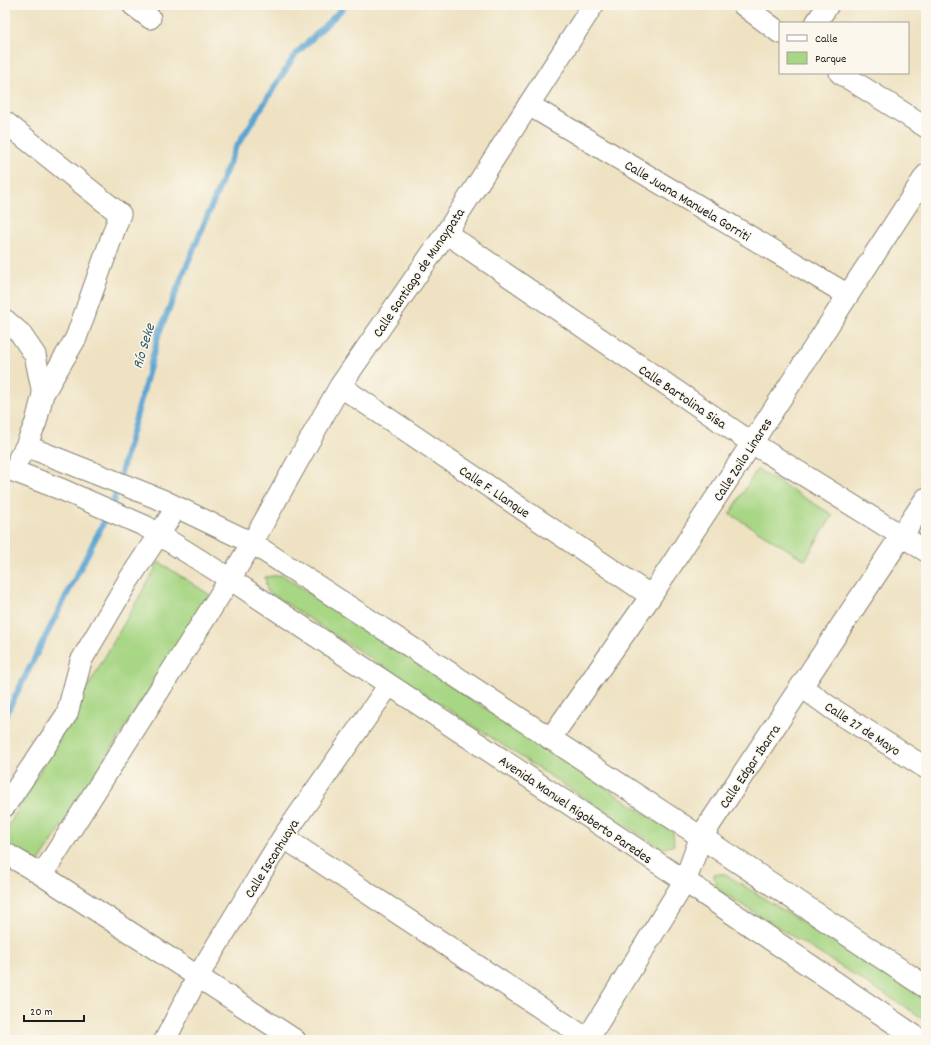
<svg xmlns="http://www.w3.org/2000/svg" width="931" height="1045" viewBox="0 0 931 1045" font-family="Dekko,sans-serif">
	<style>
		.green { fill: #a7d684; stroke: #627950 }
		.lines { fill: none; stroke-linecap: round; stroke-linejoin: round }
		.stream { stroke: #5ba4d2; stroke-width: 6 }
		.street-casing { stroke: #857f6f; stroke-width: 23 }
		.secondary-casing { stroke: #857f6f; stroke-width: 24 }
		.street { stroke: #fff; stroke-width: 21 }
		.secondary { stroke: #fff; stroke-width: 22 }
		.labels { text-anchor: middle; stroke-width: 3; stroke-linejoin: round; paint-order: stroke }
		.street-label { font-size: 14px; fill: #1c1c1c; stroke: #fbf7ec }
		.water-label { font-size: 15px; font-style: italic; fill: #38596e; stroke: #fbf7ec }
	</style>
	<rect width="100%" height="100%" fill="#fbf7ec"/>
	<filter id="ink" filterUnits="userSpaceOnUse"><feTurbulence type="fractalNoise" baseFrequency=".025" numOctaves="2"/><feDisplacementMap in="SourceGraphic" scale="8" xChannelSelector="R" yChannelSelector="G"/><feConvolveMatrix kernelMatrix="1 2 1 2 8 2 1 2 1" color-interpolation-filters="sRGB"/></filter>
	<filter id="wash" filterUnits="userSpaceOnUse"><feTurbulence type="fractalNoise" baseFrequency=".012" numOctaves="4" result="noise"/><feDisplacementMap in="SourceGraphic" scale="16" xChannelSelector="R" yChannelSelector="G"/><feGaussianBlur stdDeviation="0.9" result="paint"/><feColorMatrix in="noise" values="0 0 0 0 0 0 0 0 0 0 0 0 0 0 0 0 0 1.4 0 .05"/><feComposite in="paint" operator="in"/></filter>
	<g filter="url(#wash)">
		<rect width="100%" height="100%" fill="#eee2c2"/>
		<path class="green" d="M 757,469 L 833,515 L 805,560 L 730,514 Z
			M 159,562 L 210,595 L 37,865 L 5,847 L 5,832 Z
			M 282,575 L 673,832 L 674,845 L 662,849 L 267,591 L 265,577 Z
			M 714,874 L 725,874 L 926,999 L 926,1020 L 715,888 Z"/>
		<g class="lines">
			<path class="stream" d="M 5,716 L 112,506 L 159,333 L 235,149 L 295,55 L 346,5"/>
		</g>
	</g>
	<g filter="url(#ink)">
		<g class="lines">
			<g class="street-casing">
				<path id="street" d="M 133,5 L 150,18
					M 743,5 L 780,33
					M 816,23 L 828,5
					M 840,73 L 926,127
					M 529,105 L 848,295
					M 5,122 L 120,214 L 76,338 L 43,394
					M 446,233 L 752,443 L 926,551
					M 5,320 L 20,333 L 35,355 L 43,394 L 36,422 L 26,446 L 19,458
					M 340,386 L 651,596
					M 26,446 L 162,500 L 252,543 L 701,837
					M 11,470 L 63,490 L 145,526 L 230,579 L 685,881
					M 802,687 L 831,708 L 926,768
					M 550,739 L 651,596 L 752,443 L 926,175
					M 5,806 L 67,714 L 81,661 L 128,581 L 177,507
					M 283,837 L 589,1040
					M 5,853 L 42,875 L 295,1040
					M 42,875 L 230,579 L 252,543 L 340,386 L 446,233 L 593,5
					M 165,1040 L 198,976 L 283,837 L 389,685"/>
			</g>
			<g class="secondary-casing">
				<path id="secondary" d="M 701,837 L 926,987
					M 685,881 L 920,1040
					M 587,1040 L 685,881 L 701,837 L 926,499"/>
			</g>
			<use href="#street" class="street"/>
			<use href="#secondary" class="secondary"/>
		</g>
	</g>
	<g class="labels">
		<g class="street-label">
			<text transform="translate(688 200) rotate(31)" y="5">Calle Juana Manuela Gorriti</text>
			<text transform="translate(418 272) rotate(-56)" y="5">Calle Santiago de Munaypata</text>
			<text transform="translate(683 396) rotate(34)" y="5">Calle Bartolina Sisa</text>
			<text transform="translate(742 459) rotate(-57)" y="5">Calle Zoilo Linares</text>
			<text transform="translate(495 491) rotate(34)" y="5">Calle F. Llanque</text>
			<text transform="translate(863 728) rotate(33)" y="5">Calle 27 de Mayo</text>
			<text transform="translate(749 766) rotate(-56)" y="5">Calle Edgar Ibarra</text>
			<text transform="translate(576 809) rotate(34)" y="5">Avenida Manuel Rigoberto Paredes</text>
			<text transform="translate(271 858) rotate(-58)" y="5">Calle Iscanhuaya</text>
		</g>
		<g class="water-label">
			<text transform="translate(143 346) rotate(-73)" y="5">Río Seke</text>
		</g>
	</g>
	<rect width="931" height="1045" fill="none" stroke="#fbf7ec" stroke-width="20"/>
	<rect x="779" y="22" width="130" height="52" fill="#fbf7ec" stroke="#a29f99"/>
	<rect x="787" y="35" width="20" height="6" fill="#ffffff" stroke="#a29f99"/>
	<text x="815" y="42" font-size="12" fill="#1c1c1c">Calle</text>
	<rect x="787" y="52" width="20" height="12" fill="#a7d684" stroke="#a29f99"/>
	<text x="815" y="62" font-size="12" fill="#1c1c1c">Parque</text>
	<path d="M24 1015v6h60v-6" fill="none" stroke="#1c1c1c" stroke-width="2"/>
	<text x="30" y="1015" font-size="12" fill="#1c1c1c" stroke="#fbf7ec" stroke-width="3" paint-order="stroke">20 m</text>
</svg>
